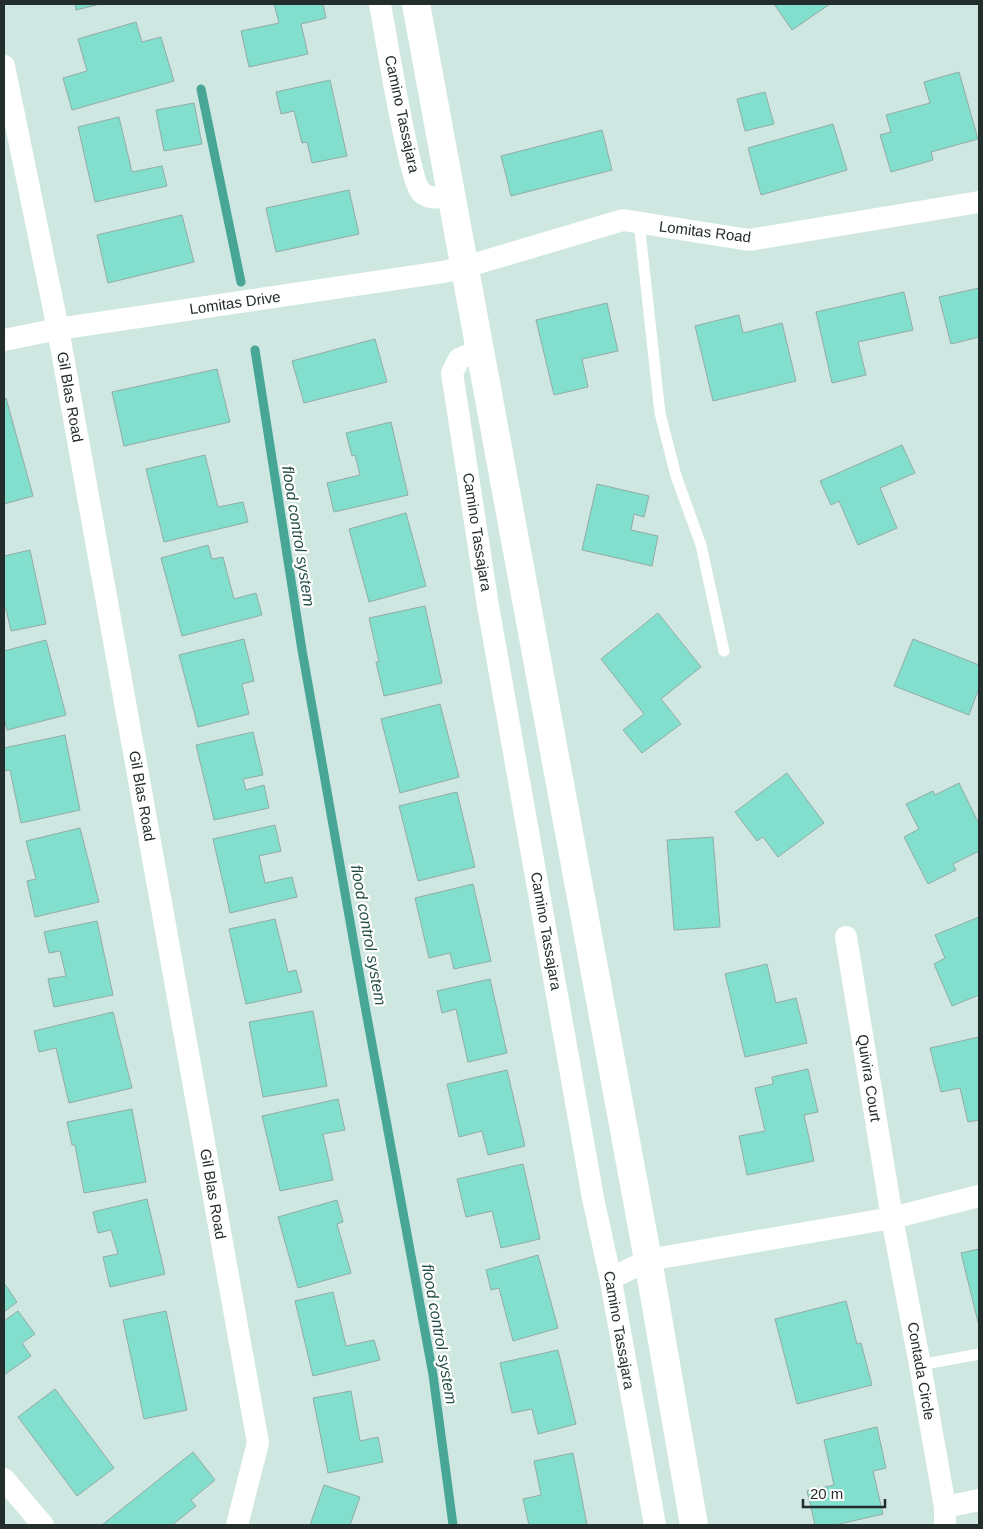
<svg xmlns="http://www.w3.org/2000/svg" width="983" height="1529" viewBox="0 0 983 1529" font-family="Helvetica,sans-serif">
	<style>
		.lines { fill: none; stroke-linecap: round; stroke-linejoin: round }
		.stream { stroke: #47a696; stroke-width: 9 }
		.building { fill: #82dfcd; stroke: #93aba5 }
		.service { stroke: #fff; stroke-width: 11 }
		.minor { stroke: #fff; stroke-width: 22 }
		.tertiary { stroke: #fff; stroke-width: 28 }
		.labels { text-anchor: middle; stroke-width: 4.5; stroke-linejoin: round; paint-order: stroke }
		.street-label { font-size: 15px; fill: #232d2b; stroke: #fff }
		.water-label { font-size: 16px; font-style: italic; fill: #244f47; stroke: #fff }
	</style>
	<rect width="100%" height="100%" fill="#cee7e1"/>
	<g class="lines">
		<path class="stream" d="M 201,89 L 241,282
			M 255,350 L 302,650 L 365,1006 L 433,1375 L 453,1525"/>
	</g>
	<path class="building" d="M 75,4 L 100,4 L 76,10 Z
		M 274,4 L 323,4 L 326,18 L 301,24 L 308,54 L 249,67 L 241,31 L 279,23 Z
		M 774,4 L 830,4 L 792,30 Z
		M 136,22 L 142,42 L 161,37 L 174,81 L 72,110 L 63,78 L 87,71 L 78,39 Z
		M 959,72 L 978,139 L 931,152 L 933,160 L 891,172 L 880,135 L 891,132 L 886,115 L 930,103 L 924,82 Z
		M 330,80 L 347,156 L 312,163 L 307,142 L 302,143 L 294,111 L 281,114 L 276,92 Z
		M 765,92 L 774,124 L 745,131 L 737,99 Z
		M 194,103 L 202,144 L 164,151 L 156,110 Z
		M 119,117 L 132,172 L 162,166 L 167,186 L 95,202 L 78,127 Z
		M 833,124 L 847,170 L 761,195 L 748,148 Z
		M 602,130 L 612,170 L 511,196 L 501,156 Z
		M 349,190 L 359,234 L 276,252 L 266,208 Z
		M 182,215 L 194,262 L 108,283 L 97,235 Z
		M 979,288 L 979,337 L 951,344 L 939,297 Z
		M 904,292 L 913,330 L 858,342 L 866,375 L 832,383 L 816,312 Z
		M 607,303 L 618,351 L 582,359 L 588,387 L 554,395 L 536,320 Z
		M 739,315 L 743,333 L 782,323 L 796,381 L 713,401 L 695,326 Z
		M 375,339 L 387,382 L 304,403 L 292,361 Z
		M 217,369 L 230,422 L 124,446 L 112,392 Z
		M 6,398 L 33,496 L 4,504 L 4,399 Z
		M 391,422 L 408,495 L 334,512 L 327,483 L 360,475 L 355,455 L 352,456 L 346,433 Z
		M 902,445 L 915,473 L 880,488 L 897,528 L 858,545 L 839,501 L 831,505 L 820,481 Z
		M 205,455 L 218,507 L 243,502 L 248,522 L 164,542 L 146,469 Z
		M 597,484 L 649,496 L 644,517 L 634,514 L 631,530 L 658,536 L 652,566 L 582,550 Z
		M 406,513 L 426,586 L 369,602 L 349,529 Z
		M 208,545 L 212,559 L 223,557 L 234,599 L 256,593 L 262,615 L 182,636 L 161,558 Z
		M 30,550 L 46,624 L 11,631 L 6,609 L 4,610 L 4,556 Z
		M 425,606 L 442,683 L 384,696 L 376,662 L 379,662 L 369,618 Z
		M 658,613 L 701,667 L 661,699 L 681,724 L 642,753 L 623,730 L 644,714 L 601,659 Z
		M 244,639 L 254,681 L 242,684 L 249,714 L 198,727 L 179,655 Z
		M 913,639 L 979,665 L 979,688 L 969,715 L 894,686 Z
		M 46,640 L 66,715 L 7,730 L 4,717 L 4,651 Z
		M 440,704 L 459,777 L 400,793 L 381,719 Z
		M 253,732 L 263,775 L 243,779 L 246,790 L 264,785 L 269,808 L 214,820 L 196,745 Z
		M 65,735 L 80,810 L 21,823 L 10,770 L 4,771 L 4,748 Z
		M 787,773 L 824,823 L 778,857 L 763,837 L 757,841 L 735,812 Z
		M 959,783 L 979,824 L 979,851 L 953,864 L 956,870 L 928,884 L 904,837 L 919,829 L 906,804 L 933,791 L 935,795 Z
		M 457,792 L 475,867 L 418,881 L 399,806 Z
		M 275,825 L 281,851 L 259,856 L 265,883 L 292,877 L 297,897 L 230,913 L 213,839 Z
		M 80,828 L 99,902 L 35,917 L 27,881 L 36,879 L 26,841 Z
		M 713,837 L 720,927 L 674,930 L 667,840 Z
		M 473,884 L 491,961 L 454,969 L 450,953 L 429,958 L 415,898 Z
		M 979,917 L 979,995 L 952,1006 L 934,964 L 945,958 L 935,935 Z
		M 275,919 L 288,972 L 296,970 L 302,992 L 246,1004 L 229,929 Z
		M 97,921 L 113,995 L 54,1007 L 48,979 L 66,976 L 60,951 L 49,953 L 44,932 Z
		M 767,964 L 776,1003 L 796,998 L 807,1043 L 745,1057 L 725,974 Z
		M 490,979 L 507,1053 L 468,1062 L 456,1009 L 442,1013 L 437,991 Z
		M 313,1011 L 327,1086 L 263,1097 L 249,1022 Z
		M 113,1012 L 132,1088 L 69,1103 L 56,1048 L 39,1052 L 34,1031 Z
		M 979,1037 L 979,1120 L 968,1122 L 960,1088 L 941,1092 L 930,1048 Z
		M 808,1069 L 818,1112 L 804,1115 L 814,1161 L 747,1175 L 739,1136 L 765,1131 L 755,1088 L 773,1084 L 772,1077 Z
		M 507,1070 L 525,1146 L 488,1155 L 482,1131 L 459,1137 L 447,1084 Z
		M 338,1099 L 345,1130 L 323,1134 L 333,1180 L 280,1191 L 262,1116 Z
		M 132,1109 L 146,1182 L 84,1193 L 75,1145 L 72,1145 L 67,1122 Z
		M 523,1164 L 540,1239 L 501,1248 L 492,1211 L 466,1217 L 457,1179 Z
		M 147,1199 L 165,1274 L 110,1287 L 103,1257 L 118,1254 L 111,1230 L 98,1233 L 93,1212 Z
		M 337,1200 L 343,1222 L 337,1224 L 351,1273 L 298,1288 L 278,1217 Z
		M 979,1249 L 979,1326 L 961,1253 Z
		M 538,1255 L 558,1328 L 513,1341 L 499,1288 L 491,1290 L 486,1270 Z
		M 4,1283 L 17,1302 L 4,1312 Z
		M 333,1292 L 346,1346 L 374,1340 L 380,1360 L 313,1376 L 295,1301 Z
		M 846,1301 L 857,1344 L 861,1343 L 872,1385 L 797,1404 L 775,1319 Z
		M 18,1311 L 35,1334 L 22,1343 L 31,1356 L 4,1375 L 4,1321 Z
		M 166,1311 L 187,1410 L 144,1419 L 123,1320 Z
		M 558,1350 L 576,1424 L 538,1434 L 532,1409 L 512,1413 L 500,1363 Z
		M 55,1389 L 114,1468 L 77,1496 L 18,1417 Z
		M 351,1391 L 360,1441 L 378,1437 L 383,1462 L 328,1473 L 313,1398 Z
		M 877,1427 L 886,1468 L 873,1471 L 883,1514 L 835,1525 L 815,1525 L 807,1491 L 834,1485 L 824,1440 Z
		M 193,1452 L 215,1480 L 191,1500 L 196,1506 L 172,1525 L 102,1525 Z
		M 573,1453 L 587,1525 L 529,1525 L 523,1499 L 541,1495 L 534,1461 Z
		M 324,1485 L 360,1497 L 350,1525 L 310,1525 Z"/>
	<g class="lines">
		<path class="service" d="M 639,222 L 660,413 L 676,476 L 701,545 L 724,651
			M 920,1365 L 979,1354"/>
		<path class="minor" d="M 380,4 C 385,30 409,182 422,193 C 431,200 441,197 452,196
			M 4,66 L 58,329 L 258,1443 L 237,1525
			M 4,340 L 58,329 L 443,272 L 465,267 L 623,220 L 749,240 L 979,202
			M 480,350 L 459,359 L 452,373 L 488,606 L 593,1198 L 610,1276 L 655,1525
			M 846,937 L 892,1218 L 920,1365 L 945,1507 L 945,1525
			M 610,1276 L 620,1274 L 648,1260 L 892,1218 L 979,1196
			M 4,1479 L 43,1525
			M 945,1507 L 979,1500"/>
		<path class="tertiary" d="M 416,4 L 648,1260 L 694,1525"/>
	</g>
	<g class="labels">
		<g class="street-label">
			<text transform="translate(402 114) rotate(78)" y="5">Camino Tassajara</text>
			<text transform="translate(705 232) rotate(7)" y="5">Lomitas Road</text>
			<text transform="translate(235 303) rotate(-8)" y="5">Lomitas Drive</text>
			<text transform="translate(70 397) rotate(80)" y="5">Gil Blas Road</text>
			<text transform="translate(477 532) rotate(81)" y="5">Camino Tassajara</text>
			<text transform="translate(142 796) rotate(80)" y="5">Gil Blas Road</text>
			<text transform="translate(546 931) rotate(80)" y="5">Camino Tassajara</text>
			<text transform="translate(869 1078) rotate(81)" y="5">Quivira Court</text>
			<text transform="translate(213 1194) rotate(80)" y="5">Gil Blas Road</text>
			<text transform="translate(619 1330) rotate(80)" y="5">Camino Tassajara</text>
			<text transform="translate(921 1371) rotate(80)" y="5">Contada Circle</text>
		</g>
		<g class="water-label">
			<text transform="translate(299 536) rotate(81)" y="6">flood control system</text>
			<text transform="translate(369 935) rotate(80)" y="6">flood control system</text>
			<text transform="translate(440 1334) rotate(80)" y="6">flood control system</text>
		</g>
	</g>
	<rect width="983" height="1529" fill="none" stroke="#232d2b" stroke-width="10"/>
	<path d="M803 1499v8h82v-8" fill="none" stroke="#232d2b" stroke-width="2.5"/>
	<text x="810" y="1499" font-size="15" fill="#232d2b" stroke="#ffffff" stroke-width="4" paint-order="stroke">20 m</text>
</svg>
